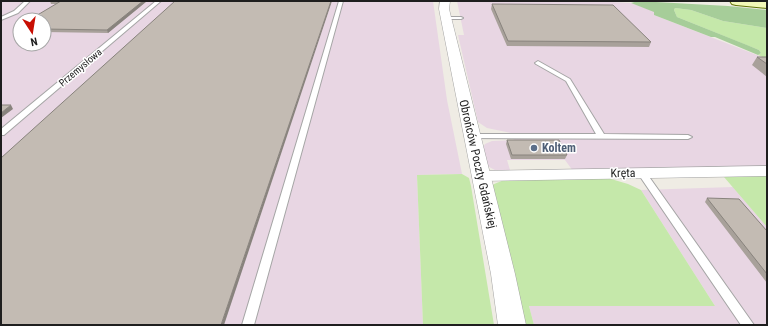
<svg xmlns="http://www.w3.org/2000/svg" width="768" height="326" viewBox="0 0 768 326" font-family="'Roboto Condensed',sans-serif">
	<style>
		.industrial { fill: #e8d6e3; fill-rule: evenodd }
		.grass { fill: #c5e8aa }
		.forest { fill: #a6cd99 }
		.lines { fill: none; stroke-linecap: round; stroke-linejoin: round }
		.service-casing { stroke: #a5a5a5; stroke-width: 2 }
		.minor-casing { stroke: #a5a5a5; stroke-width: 1 }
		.tertiary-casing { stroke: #a5a5a5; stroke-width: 1 }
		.secondary-casing { stroke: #617306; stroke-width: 2 }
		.service { fill: #fff; fill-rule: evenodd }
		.minor { fill: #fff; fill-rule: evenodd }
		.tertiary { fill: #fff; fill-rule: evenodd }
		.secondary { fill: #f2f8b8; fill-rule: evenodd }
		.wall { fill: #a8a19a }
		.shaded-wall { fill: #88837d }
		.building { fill: #c3bbb3; stroke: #88837d }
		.service-dot { fill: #5c6f8a; stroke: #fff; stroke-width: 1.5 }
		.labels { text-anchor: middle; stroke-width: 3; stroke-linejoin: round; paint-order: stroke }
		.far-street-label { font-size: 10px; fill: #1e1e1e; stroke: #fff }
		.service-label { font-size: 12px; font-weight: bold; fill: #4e5e75; stroke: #fff; text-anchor: start }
		.street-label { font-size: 12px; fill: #1e1e1e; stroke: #fff }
	</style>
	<rect width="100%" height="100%" fill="#efece4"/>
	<path class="industrial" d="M 1,1 L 433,1 L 447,100 L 462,174 L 417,175 L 423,325 L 1,325 ZM 20,20 L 44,20 L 44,44 L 20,44 Z
		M 457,1 L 595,1 L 631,3 L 656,12 L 654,15 L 767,59 L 767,167 L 573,171 L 565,160 L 507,160 L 510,170 L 495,170 L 491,168 L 488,166 L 483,148 L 485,144 L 492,141 L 514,140 L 511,133 L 487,128 L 478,122 L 458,35 L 464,35 Z
		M 733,187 L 767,227 L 767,325 L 534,325 L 529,306 L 715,306 L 641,190 Z"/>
	<path class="grass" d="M 675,8 L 691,10 L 723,21 L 767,28 L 767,59 L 758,55 L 761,53 L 759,50 L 677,17 L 674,10 Z
		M 462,174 L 469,178 L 471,186 L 494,325 L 423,325 L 417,175 Z
		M 767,175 L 767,227 L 724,177 Z
		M 538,179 L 611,179 L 628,184 L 641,190 L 715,306 L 529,306 L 534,325 L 519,325 L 490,187 C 502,177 523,179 538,179 Z"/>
	<path class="forest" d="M 638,1 L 728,6 L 767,10 L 767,28 L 723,21 L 691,10 L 675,8 L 674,10 L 677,17 L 747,45 L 759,50 L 761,53 L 758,55 L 715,37 L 711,37 L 654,15 L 654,12 L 631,3 Z"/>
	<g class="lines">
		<g class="service-casing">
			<path id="service" d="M 25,1 L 30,1 L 18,13 L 1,20 L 1,17 L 14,11 Z
				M 156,1 L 161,1 L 4,135 L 1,135 L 1,129 Z
				M 339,1 L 343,1 L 254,325 L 242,325 Z
				M 444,17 L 461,17 L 463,18 L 461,19 L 444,19 Z
				M 538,61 L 570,79 L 604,134 L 688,135 L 692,137 L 688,139 L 468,138 L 467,136 L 471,134 L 596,134 L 566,81 L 536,64 L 535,63 Z
				M 642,170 L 645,171 L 754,325 L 741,325 L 639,175 L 638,173 Z"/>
		</g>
		<g class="minor-casing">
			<path id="minor" d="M 767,166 L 767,176 L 480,181 L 475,180 L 472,176 L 475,172 L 480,171 Z"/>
		</g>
		<g class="tertiary-casing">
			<path id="tertiary" d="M 440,1 L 450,1 L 449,9 L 515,274 L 526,325 L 498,325 L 491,274 L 439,9 Z"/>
		</g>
		<g class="secondary-casing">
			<path id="secondary" d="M 730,1 L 767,1 L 767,8 L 736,5 L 732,4 Z"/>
		</g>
		<use href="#service" class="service"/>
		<use href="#minor" class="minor"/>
		<use href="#tertiary" class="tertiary"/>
		<use href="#secondary" class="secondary"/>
	</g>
	<path class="wall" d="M 50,1 L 147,1 L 108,33 L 44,32 L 44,20 L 56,4 L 51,4 Z
		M 492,4 L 651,42 L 649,47 L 507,46 L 491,9 Z
		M 20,25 L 20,32 L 16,32 L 15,29 Z
		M 757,57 L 767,57 L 767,77 L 752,65 Z
		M 507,140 L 567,155 L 565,159 L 511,159 L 506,144 Z
		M 707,198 L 767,231 L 767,283 L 705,202 Z"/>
	<path class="shaded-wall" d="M 143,1 L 147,1 L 108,33 L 107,30 Z
		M 331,1 L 332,1 L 224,325 L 221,325 Z
		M 11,105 L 13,109 L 1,118 L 1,113 Z"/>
	<path class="building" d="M 54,1 L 143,1 L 107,30 L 44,29 L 44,20 L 29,20 L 61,1 Z
		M 175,1 L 331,1 L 221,325 L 1,325 L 1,158 Z
		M 492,4 L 613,5 L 651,42 L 508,41 Z
		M 20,25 L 20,29 L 15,29 Z
		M 757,57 L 767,57 L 767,64 Z
		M 1,105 L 11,105 L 1,113 Z
		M 507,140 L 559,140 L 567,155 L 512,155 Z
		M 707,198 L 739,199 L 767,231 L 767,274 Z"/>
	<circle class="service-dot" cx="534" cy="148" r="4"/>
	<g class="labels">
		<g class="far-street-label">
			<text transform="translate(80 67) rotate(-40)" y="4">Przemysłowa</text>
		</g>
		<g class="service-label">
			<text x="542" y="152">Koltem</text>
		</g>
		<g class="street-label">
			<text transform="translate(478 164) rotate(77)" y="4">Obrońców Poczty Gdańskiej</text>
			<text transform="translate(623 173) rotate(-1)" y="4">Kręta</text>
		</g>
	</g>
	<rect width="768" height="326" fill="none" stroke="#1e1e1e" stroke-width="4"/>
	<g transform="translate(32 32) rotate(168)"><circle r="19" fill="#ffffff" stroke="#a5a5a5"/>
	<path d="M0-3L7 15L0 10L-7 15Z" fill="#c80e03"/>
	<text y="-6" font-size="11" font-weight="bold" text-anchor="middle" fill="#1e1e1e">N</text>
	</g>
</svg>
